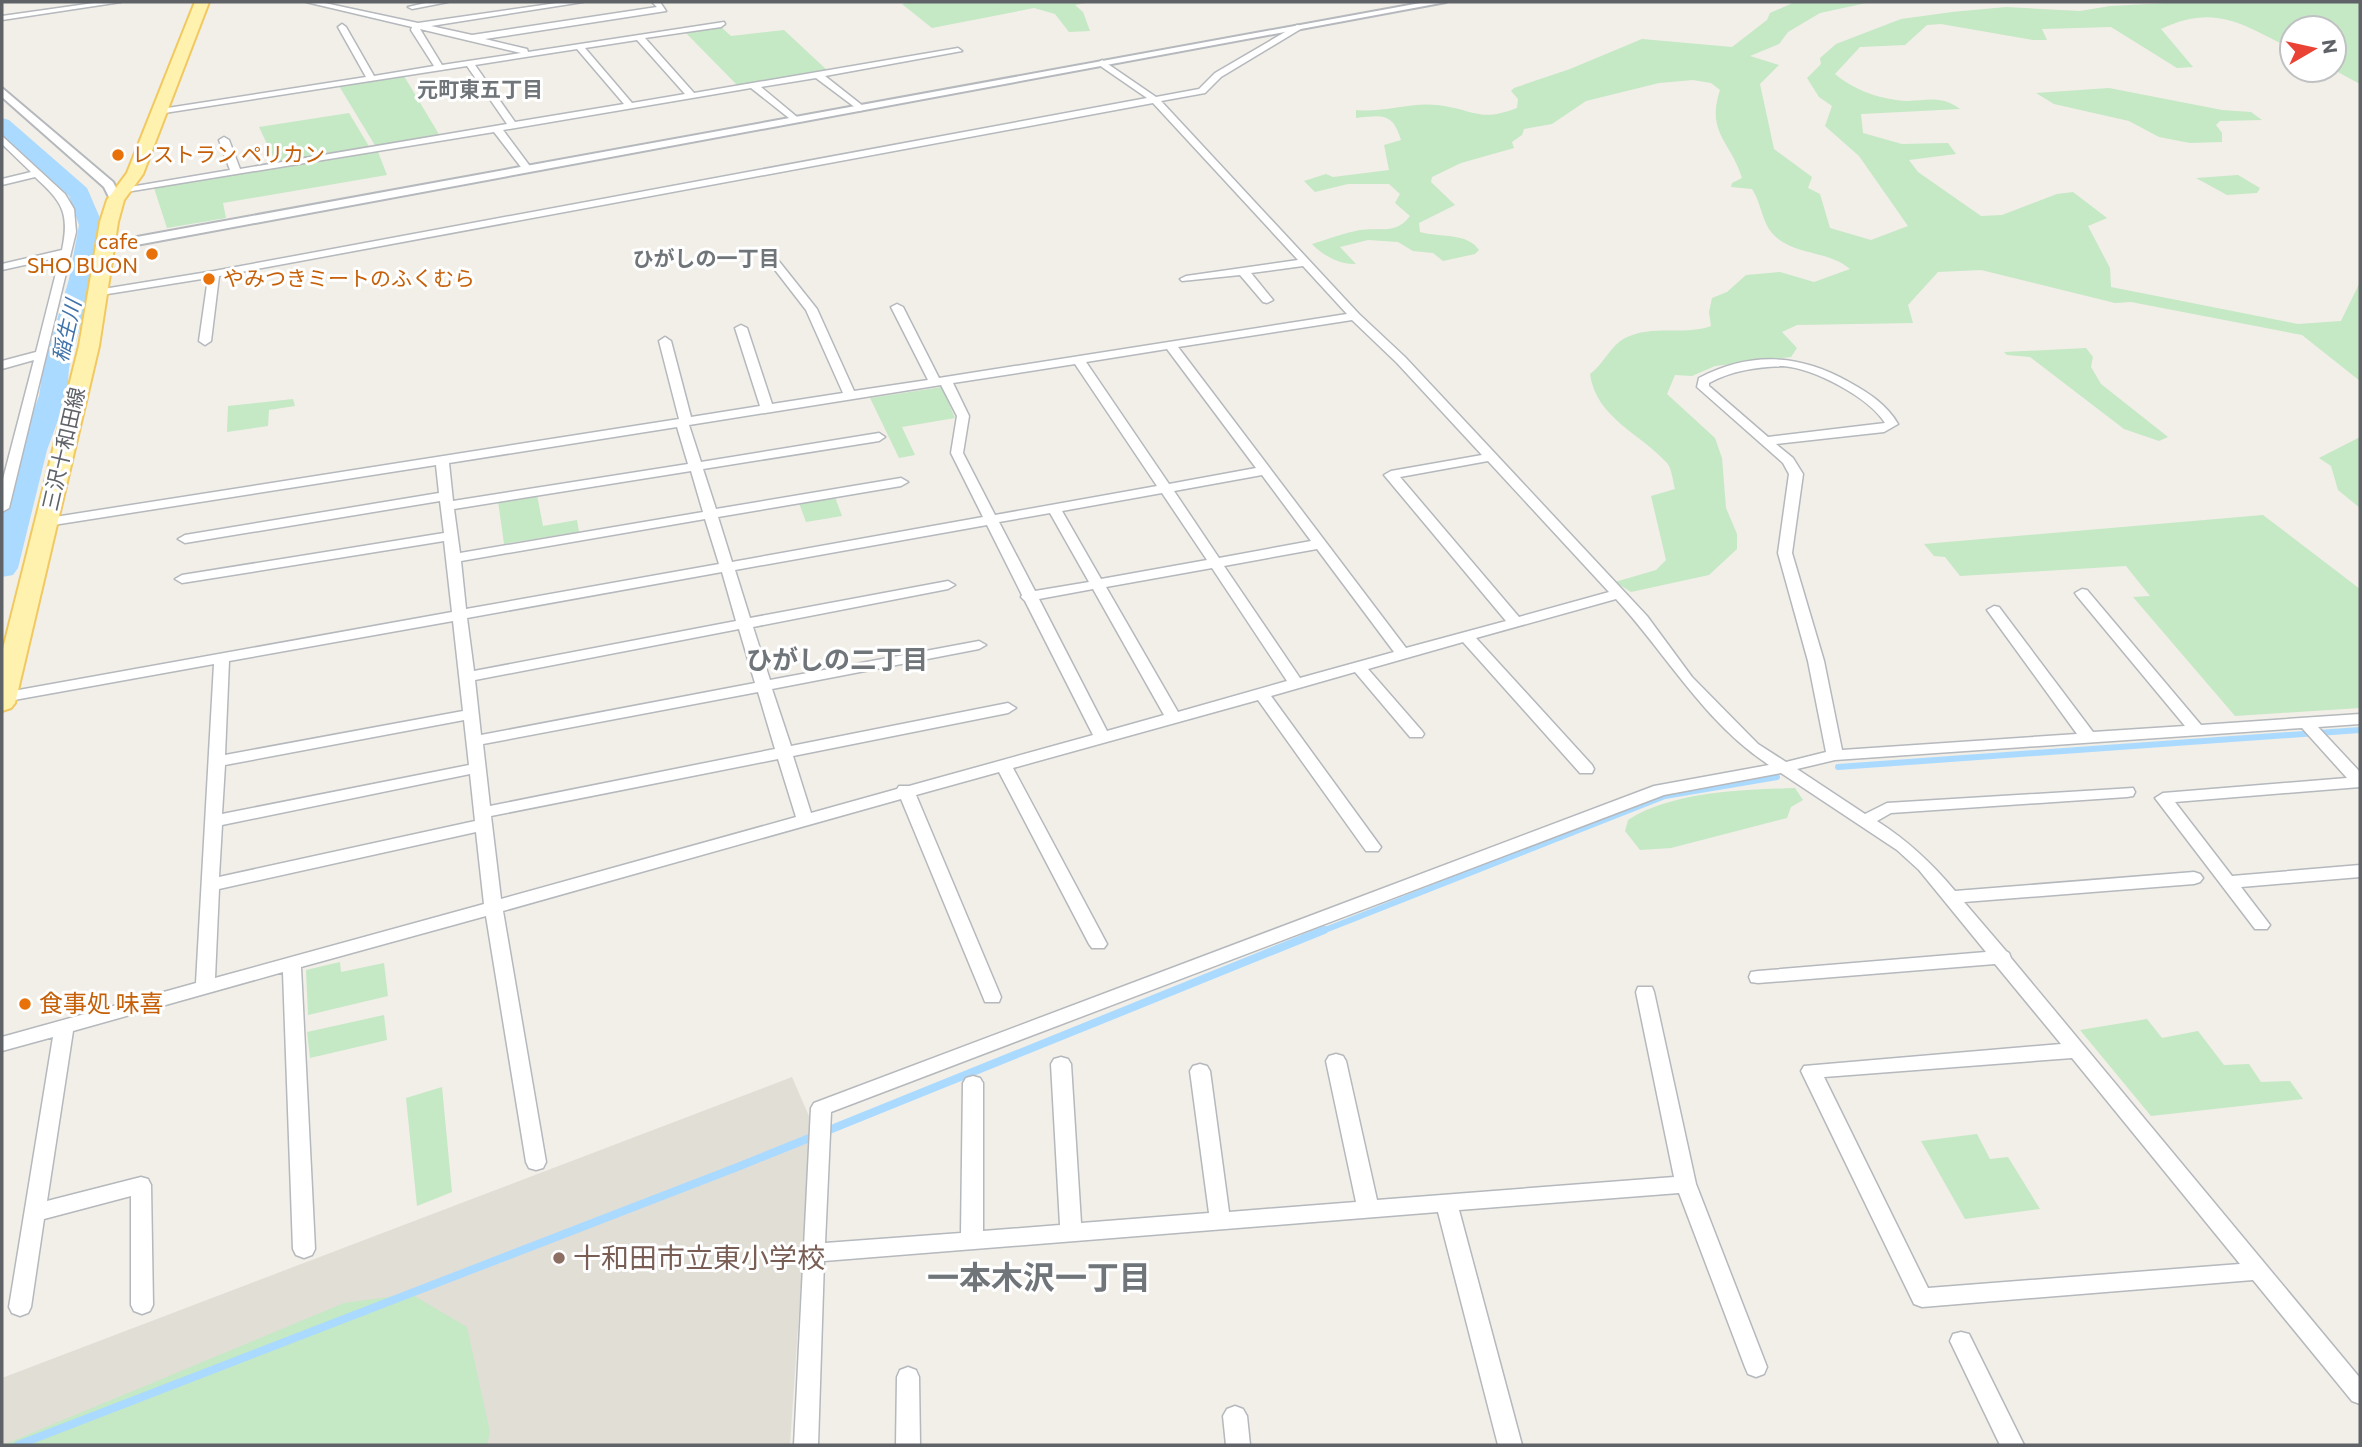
<svg xmlns="http://www.w3.org/2000/svg" width="2362" height="1447" viewBox="0 0 2362 1447" font-family="Commissioner,'Noto Sans JP',sans-serif">
	<style>
		.education { fill: #e1ded6 }
		.green { fill: #c5e8c5 }
		.lines { fill: none; stroke-linecap: round; stroke-linejoin: round }
		.stream-far1 { stroke: #aadaff; stroke-width: 6 }
		.stream { stroke: #aadaff; stroke-width: 8 }
		.river { fill: #aadaff; fill-rule: evenodd }
		.minor-casing { stroke: #b5b8bc; stroke-width: 3 }
		.tertiary-casing { stroke: #b5b8bc; stroke-width: 4 }
		.primary-casing { stroke: #f2c960; stroke-width: 4 }
		.minor { fill: #fff; fill-rule: evenodd }
		.tertiary { fill: #fff; fill-rule: evenodd }
		.primary { fill: #fff2af; fill-rule: evenodd }
		.food-dot { fill: #e8710a; stroke: #fff; stroke-width: 2.5 }
		.education-dot { fill: #8d6e63; stroke: #fff; stroke-width: 2.5 }
		.labels { text-anchor: middle; stroke-width: 6; stroke-linejoin: round; paint-order: stroke }
		.far-neighbourhood-label { font-size: 21px; font-weight: bold; fill: #70757a; stroke: #fff }
		.far-food-label { font-size: 21px; fill: #c56008; stroke: #fff; text-anchor: start }
		.far-water-label { font-size: 21px; font-style: italic; fill: #4174aa; stroke: #fff }
		.far-street-label { font-size: 21px; fill: #5f6368; stroke: #fff }
		.food-label { font-size: 24px; fill: #c56008; stroke: #fff; text-anchor: start }
		.neighbourhood-label { font-size: 26px; font-weight: bold; fill: #70757a; stroke: #fff }
		.near-education-label { font-size: 28px; fill: #785e54; stroke: #fff; text-anchor: start }
		.near-neighbourhood-label { font-size: 32px; font-weight: bold; fill: #70757a; stroke: #fff }
	</style>
	<rect width="100%" height="100%" fill="#f1efe8"/>
	<path class="education" d="M 792,1077 L 812,1123 L 790,1445 L 2,1445 L 2,1378 Z"/>
	<path class="green" d="M 913,2 L 1091,2 L 1075,5 L 1083,12 L 1090,31 L 1069,32 L 1055,14 L 1034,8 L 932,28 L 902,4 Z
		M 1795,2 L 1871,2 L 1820,13 L 1788,32 L 1779,44 L 1750,56 L 1779,65 L 1760,84 L 1774,149 L 1812,177 L 1808,188 L 1820,194 L 1830,228 L 1871,240 L 1908,226 L 1859,156 L 1825,126 L 1832,106 L 1819,97 L 1807,78 L 1821,64 L 1820,58 L 1836,44 L 1901,19 L 1952,12 L 2006,7 L 2080,11 L 2110,6 L 2187,2 L 2360,2 L 2360,84 L 2334,70 L 2334,28 L 2292,28 L 2292,49 C 2243,25 2216,3 2161,29 L 2193,67 L 2177,68 L 2111,27 L 2042,29 L 2047,40 L 2033,40 L 1941,24 L 1927,25 L 1905,45 L 1860,47 L 1835,74 C 1851,88 1874,97 1896,100 C 1921,104 1937,92 1960,109 L 1861,114 L 1863,133 L 1902,144 L 1948,143 L 1956,154 L 1909,160 L 1918,172 L 1981,216 L 2002,215 L 2057,194 L 2073,192 L 2107,218 L 2088,226 L 2110,268 L 2111,287 L 2298,324 L 2341,321 L 2360,282 L 2360,381 L 2302,335 L 2131,302 L 2115,303 L 1981,270 L 1938,272 L 1908,305 L 1913,323 L 1797,325 L 1782,332 L 1797,348 L 1791,357 L 1715,366 L 1692,376 L 1675,375 L 1667,394 L 1715,438 L 1722,458 L 1726,508 L 1737,534 L 1737,549 L 1709,575 L 1631,592 L 1615,582 L 1656,570 L 1666,560 L 1651,496 L 1675,489 C 1673,482 1672,469 1667,463 C 1641,434 1596,418 1590,374 C 1604,364 1610,346 1625,338 C 1653,324 1683,336 1711,326 L 1709,312 L 1712,298 L 1727,292 L 1746,275 L 1780,272 L 1814,282 L 1850,269 C 1829,250 1792,256 1772,233 C 1762,222 1761,202 1752,189 L 1731,187 L 1732,183 L 1742,178 C 1730,140 1706,133 1720,90 L 1711,83 L 1693,80 L 1659,83 L 1586,101 L 1552,124 L 1524,129 L 1522,135 L 1512,142 L 1514,148 L 1461,163 L 1432,177 L 1431,182 L 1455,205 L 1419,223 L 1420,232 C 1440,238 1467,232 1479,250 L 1475,254 L 1443,261 L 1433,253 L 1413,251 L 1398,242 L 1368,240 L 1340,247 L 1356,264 C 1340,265 1322,255 1312,244 C 1328,239 1344,233 1360,230 C 1380,227 1396,235 1410,216 L 1395,203 L 1400,194 L 1389,184 L 1348,184 L 1315,192 L 1304,181 L 1326,174 L 1333,177 L 1389,170 L 1384,145 L 1401,140 C 1393,113 1383,115 1356,118 L 1356,110 C 1383,113 1410,102 1437,105 C 1474,109 1478,123 1517,108 L 1518,99 L 1511,91 L 1514,88 L 1570,69 L 1642,39 L 1732,47 L 1767,20 L 1770,13 Z
		M 721,27 L 731,36 L 784,30 L 828,71 L 737,85 L 685,32 Z
		M 404,76 L 440,136 L 376,147 L 339,86 Z
		M 2109,88 L 2222,110 L 2251,112 L 2262,120 L 2220,121 L 2216,125 L 2222,133 L 2222,142 L 2190,143 L 2159,137 L 2129,121 L 2054,104 L 2036,93 Z
		M 349,113 L 370,148 L 276,163 L 259,127 Z
		M 378,152 L 387,175 L 223,203 L 226,218 L 167,228 L 154,188 Z
		M 2238,175 L 2260,188 L 2257,193 L 2227,195 L 2196,178 Z
		M 2086,348 L 2093,357 L 2091,367 L 2101,384 L 2168,437 L 2159,441 L 2124,429 L 2030,357 L 2007,355 L 2004,352 Z
		M 942,387 L 955,418 L 902,427 L 915,455 L 899,458 L 870,398 Z
		M 293,399 L 295,406 L 269,410 L 268,426 L 227,432 L 228,406 Z
		M 2360,437 L 2360,508 L 2338,490 L 2331,466 L 2319,458 Z
		M 537,495 L 543,526 L 577,520 L 579,532 L 504,544 L 498,501 Z
		M 835,497 L 842,516 L 806,522 L 799,503 Z
		M 2263,515 L 2360,589 L 2360,708 L 2235,716 L 2133,597 L 2150,596 L 2126,566 L 1960,576 L 1945,557 L 1934,556 L 1924,544 Z
		M 1795,788 L 1803,800 L 1791,807 L 1787,818 L 1671,848 L 1640,850 L 1625,831 L 1628,820 C 1673,791 1743,790 1795,788 Z
		M 340,962 L 341,972 L 384,963 L 388,996 L 308,1015 L 306,970 Z
		M 384,1015 L 387,1040 L 310,1058 L 307,1032 Z
		M 2147,1019 L 2162,1038 L 2198,1031 L 2224,1065 L 2249,1064 L 2261,1082 L 2290,1081 L 2303,1099 L 2151,1116 L 2080,1030 Z
		M 442,1087 L 452,1192 L 417,1206 L 406,1098 Z
		M 1977,1134 L 1990,1159 L 2008,1157 L 2040,1209 L 1965,1219 L 1921,1141 Z
		M 411,1294 L 467,1327 L 490,1432 L 487,1445 L 3,1445 L 344,1303 Z"/>
	<g class="lines">
		<path class="stream-far1" d="M 1838,767 L 2360,730
			M 1320,932 L 1665,796 L 1777,777"/>
		<path class="stream" d="M 18,1445 L 740,1166 L 1324,930"/>
		<path class="river" d="M 2,118 L 9,120 L 87,188 L 103,225 L 93,279 L 69,368 L 67,396 L 47,450 L 18,568 L 13,575 L 2,577 L 2,512 L 19,450 L 39,396 L 43,368 L 69,279 L 79,225 L 69,196 L 2,135 Z"/>
		<g class="minor-casing">
			<path id="minor" d="M 101,2 L 121,2 L 2,20 L 2,16 Z
				M 306,2 L 320,2 L 418,23 L 564,2 L 583,2 L 431,26 L 472,35 L 657,7 L 652,2 L 660,2 L 666,11 L 485,39 L 527,49 L 528,52 L 724,22 L 725,24 L 721,27 L 645,38 L 694,93 L 958,48 L 962,51 L 825,76 L 863,106 L 865,108 L 860,111 L 816,78 L 761,87 L 797,117 L 797,121 L 794,122 L 751,88 L 503,130 L 532,169 L 527,172 L 524,171 L 494,132 L 120,193 L 120,189 L 124,188 L 230,170 L 219,140 L 224,137 L 229,140 L 240,169 L 507,124 L 467,66 L 158,114 L 156,112 L 161,109 L 366,77 L 338,27 L 342,24 L 346,27 L 374,76 L 434,66 L 411,30 L 412,27 ZM 420,29 L 521,53 L 442,65 ZM 637,40 L 685,94 L 632,103 L 585,48 ZM 577,49 L 624,104 L 515,122 L 475,65 Z
				M 430,2 L 448,2 L 412,9 L 408,7 Z
				M 1297,25 L 1304,27 L 1221,77 L 1205,93 L 1161,101 L 1359,314 L 1405,357 L 1647,616 L 1692,677 L 1758,744 L 1786,762 L 1826,752 L 1808,661 L 1778,553 L 1789,474 L 1783,463 L 1697,387 L 1699,378 C 1751,351 1799,354 1849,382 C 1869,393 1887,405 1898,424 L 1884,432 L 1776,444 L 1793,458 L 1803,474 L 1792,553 L 1824,661 L 1842,750 L 2077,734 L 1987,610 L 1994,606 L 1999,607 L 2093,732 L 2185,726 L 2077,596 L 2075,593 L 2082,589 L 2087,590 L 2201,725 L 2360,714 L 2360,724 L 2318,727 L 2360,772 L 2360,787 L 2175,802 L 2232,876 L 2360,865 L 2360,877 L 2241,887 L 2270,925 L 2267,929 L 2255,929 L 2155,798 L 2163,793 L 2347,778 L 2302,728 L 1835,760 L 1797,769 L 1865,814 L 1887,803 L 2133,788 L 2135,792 L 2133,796 L 2127,797 L 1891,813 L 1877,821 C 1908,841 1931,862 1955,891 L 2194,872 L 2200,874 L 2203,878 L 2200,882 L 2194,884 L 1964,902 L 2006,951 L 2009,953 L 2011,958 L 2360,1378 L 2360,1404 L 2352,1401 L 2253,1280 L 1922,1307 L 1914,1304 L 1801,1071 L 1804,1066 L 2061,1044 L 1995,964 L 1758,983 L 1751,982 L 1749,977 L 1751,972 L 1758,971 L 1986,952 L 1919,870 L 1897,850 L 1781,773 L 1664,795 L 831,1112 L 825,1243 L 961,1233 L 963,1083 L 966,1078 L 973,1076 L 980,1078 L 983,1083 L 983,1231 L 1060,1225 L 1051,1064 L 1054,1059 L 1061,1057 L 1068,1059 L 1071,1064 L 1081,1223 L 1209,1213 L 1190,1071 L 1193,1066 L 1200,1064 L 1207,1066 L 1210,1071 L 1229,1212 L 1356,1202 L 1326,1061 L 1329,1056 L 1336,1054 L 1343,1056 L 1346,1061 L 1377,1200 L 1674,1177 L 1636,992 L 1638,987 L 1652,987 L 1654,992 L 1696,1184 L 1767,1367 L 1764,1374 L 1756,1377 L 1748,1374 L 1745,1367 L 1679,1193 L 1459,1210 L 1522,1445 L 1498,1445 L 1438,1212 L 824,1261 L 818,1445 L 794,1445 L 811,1108 L 814,1103 L 1654,786 L 1769,765 C 1705,723 1667,655 1616,599 L 1476,638 L 1592,765 L 1594,769 L 1592,773 L 1580,773 L 1463,642 L 1368,669 L 1422,731 L 1424,734 L 1422,737 L 1410,737 L 1355,672 L 1271,696 L 1378,843 L 1381,847 L 1378,851 L 1366,851 L 1258,700 L 1013,768 L 1107,944 L 1104,948 L 1092,948 L 1089,944 L 999,772 L 916,795 L 1001,997 L 999,1002 L 985,1002 L 983,997 L 901,799 L 503,911 L 546,1162 L 543,1168 L 536,1170 L 529,1168 L 526,1162 L 486,916 L 301,967 L 315,1249 L 312,1255 L 304,1258 L 296,1255 L 293,1249 L 283,972 L 73,1031 L 47,1201 L 141,1177 L 148,1179 L 151,1185 L 153,1305 L 150,1311 L 142,1314 L 134,1311 L 131,1305 L 131,1196 L 44,1219 L 31,1307 L 28,1313 L 20,1316 L 12,1313 L 9,1307 L 53,1037 L 2,1051 L 2,1037 L 196,983 L 214,664 L 3,702 L 2,693 L 452,612 L 444,541 L 182,583 L 175,579 L 182,575 L 444,533 L 440,501 L 185,543 L 178,539 L 185,535 L 439,493 L 436,465 L 47,526 L 42,525 L 40,522 L 42,519 L 679,419 L 659,341 L 665,337 L 671,341 L 691,417 L 760,406 L 735,328 L 741,325 L 747,328 L 772,404 L 843,393 L 806,310 L 765,257 L 770,254 L 774,255 L 817,309 L 854,391 L 928,380 L 891,307 L 897,304 L 903,307 L 939,378 L 1347,314 L 1303,266 L 1251,273 L 1273,300 L 1267,303 L 1263,302 L 1240,275 L 1182,281 L 1180,279 L 1186,276 L 1298,260 L 1153,103 L 219,276 L 211,341 L 205,345 L 199,341 L 208,278 L 95,296 L 89,293 L 91,291 L 214,271 L 1147,98 L 1099,65 L 1098,63 L 1102,60 L 1156,97 L 1199,89 L 1215,73 ZM 1352,320 L 1397,363 L 1482,455 L 1391,471 L 1384,475 L 1506,621 L 1406,648 L 1178,347 ZM 1167,349 L 1256,468 L 1169,484 L 1086,362 ZM 1075,364 L 1157,486 L 995,515 L 963,453 L 969,416 L 953,383 ZM 1783,366 C 1813,368 1869,397 1885,423 L 1768,437 L 1709,386 L 1709,383 C 1732,370 1758,367 1783,366 ZM 941,385 L 957,416 L 951,453 L 983,517 L 732,562 L 718,517 L 901,486 L 908,482 L 901,478 L 716,509 L 703,469 L 879,441 L 885,437 L 879,433 L 701,462 L 689,425 ZM 677,427 L 688,464 L 453,501 L 449,463 ZM 1488,461 L 1609,592 L 1519,617 L 1400,477 ZM 691,471 L 703,512 L 460,553 L 454,509 ZM 1262,475 L 1311,541 L 1219,558 L 1174,491 ZM 1162,493 L 1207,560 L 1101,579 L 1062,511 ZM 1050,513 L 1089,582 L 1035,591 L 999,522 ZM 705,519 L 719,564 L 466,609 L 461,561 ZM 987,525 L 1022,595 L 1021,597 L 1025,601 L 1093,735 L 909,786 L 899,786 L 897,789 L 811,813 L 793,756 L 1008,713 L 1016,708 L 1008,703 L 791,746 L 772,689 L 979,649 L 986,645 L 979,641 L 770,680 L 753,627 L 948,589 L 955,585 L 948,581 L 750,618 L 735,570 ZM 1317,549 L 1394,652 L 1300,678 L 1224,566 ZM 1212,568 L 1287,681 L 1178,712 L 1106,587 ZM 722,572 L 736,621 L 474,671 L 467,618 ZM 1093,589 L 1164,715 L 1107,731 L 1039,599 ZM 453,621 L 463,711 L 225,755 L 229,661 ZM 739,629 L 755,683 L 481,735 L 475,680 ZM 758,692 L 775,749 L 490,806 L 483,744 ZM 464,720 L 469,765 L 222,814 L 225,765 ZM 778,759 L 796,817 L 501,899 L 491,816 ZM 470,774 L 475,821 L 219,877 L 222,825 ZM 476,832 L 484,904 L 215,978 L 219,889 ZM 2072,1058 L 2240,1264 L 1928,1288 L 1824,1077 Z
				M 2,136 L 65,194 L 74,209 L 76,232 L 9,508 L 2,512 L 2,483 L 34,360 L 2,369 L 2,361 L 36,352 L 60,257 L 2,270 L 2,264 L 62,250 C 70,212 62,202 35,177 L 2,185 L 2,179 L 31,172 L 2,144 Z
				M 1961,1332 L 1969,1334 L 2024,1445 L 2000,1445 L 1950,1341 L 1953,1334 Z
				M 908,1367 L 916,1370 L 919,1377 L 920,1445 L 896,1445 L 897,1377 L 900,1370 Z
				M 1235,1406 L 1243,1409 L 1247,1416 L 1250,1445 L 1226,1445 L 1223,1416 L 1227,1409 Z"/>
		</g>
		<g class="tertiary-casing">
			<path id="tertiary" d="M 1426,2 L 1446,2 L 104,251 L 97,247 L 104,243 Z
				M 2,88 L 113,182 L 122,200 L 120,203 L 112,203 L 104,187 L 2,97 Z"/>
		</g>
		<g class="primary-casing">
			<path id="primary" d="M 195,2 L 209,2 L 143,174 L 124,200 L 118,222 L 99,346 L 15,703 L 11,708 L 2,711 L 2,653 L 79,346 L 100,222 L 107,200 L 127,173 Z"/>
		</g>
		<use href="#minor" class="minor"/>
		<use href="#tertiary" class="tertiary"/>
		<use href="#primary" class="primary"/>
	</g>
	<g class="food-dot">
		<circle cx="118" cy="155" r="7"/>
		<circle cx="152" cy="254" r="7"/>
		<circle cx="209" cy="279" r="7"/>
		<circle cx="25" cy="1004" r="7"/>
	</g>
	<circle class="education-dot" cx="559" cy="1258" r="7"/>
	<g class="labels">
		<g class="far-neighbourhood-label">
			<text x="480" y="97">元町東五丁目</text>
			<text x="706" y="266">ひがしの一丁目</text>
		</g>
		<g class="far-food-label">
			<text x="132" y="162">レストラン ペリカン</text>
			<text x="138" y="249" text-anchor="end">cafe<tspan x="138" dy="24">SHO BUON</tspan></text>
			<text x="223" y="286">やみつきミートのふくむら</text>
		</g>
		<g class="far-water-label">
			<text transform="translate(67 331) rotate(-77)" y="7">稲生川</text>
		</g>
		<g class="far-street-label">
			<text transform="translate(64 449) rotate(-77)" y="7">三沢十和田線</text>
		</g>
		<g class="food-label">
			<text x="39" y="1012">食事処 味喜</text>
		</g>
		<g class="neighbourhood-label">
			<text x="837" y="669">ひがしの二丁目</text>
		</g>
		<g class="near-education-label">
			<text x="573" y="1268">十和田市立東小学校</text>
		</g>
		<g class="near-neighbourhood-label">
			<text x="1039" y="1289">一本木沢一丁目</text>
		</g>
	</g>
	<rect width="2362" height="1447" fill="none" stroke="#5f6368" stroke-width="7"/>
	<g transform="translate(2313 49) rotate(81)"><circle r="33" fill="#ffffff" stroke="#bfc1c3" stroke-width="2"/>
	<path d="M0-5L12 26L0 18L-12 26Z" fill="#ea4335"/>
	<text y="-10" font-size="19" font-weight="bold" text-anchor="middle" fill="#5f6368">N</text>
	</g>
</svg>
